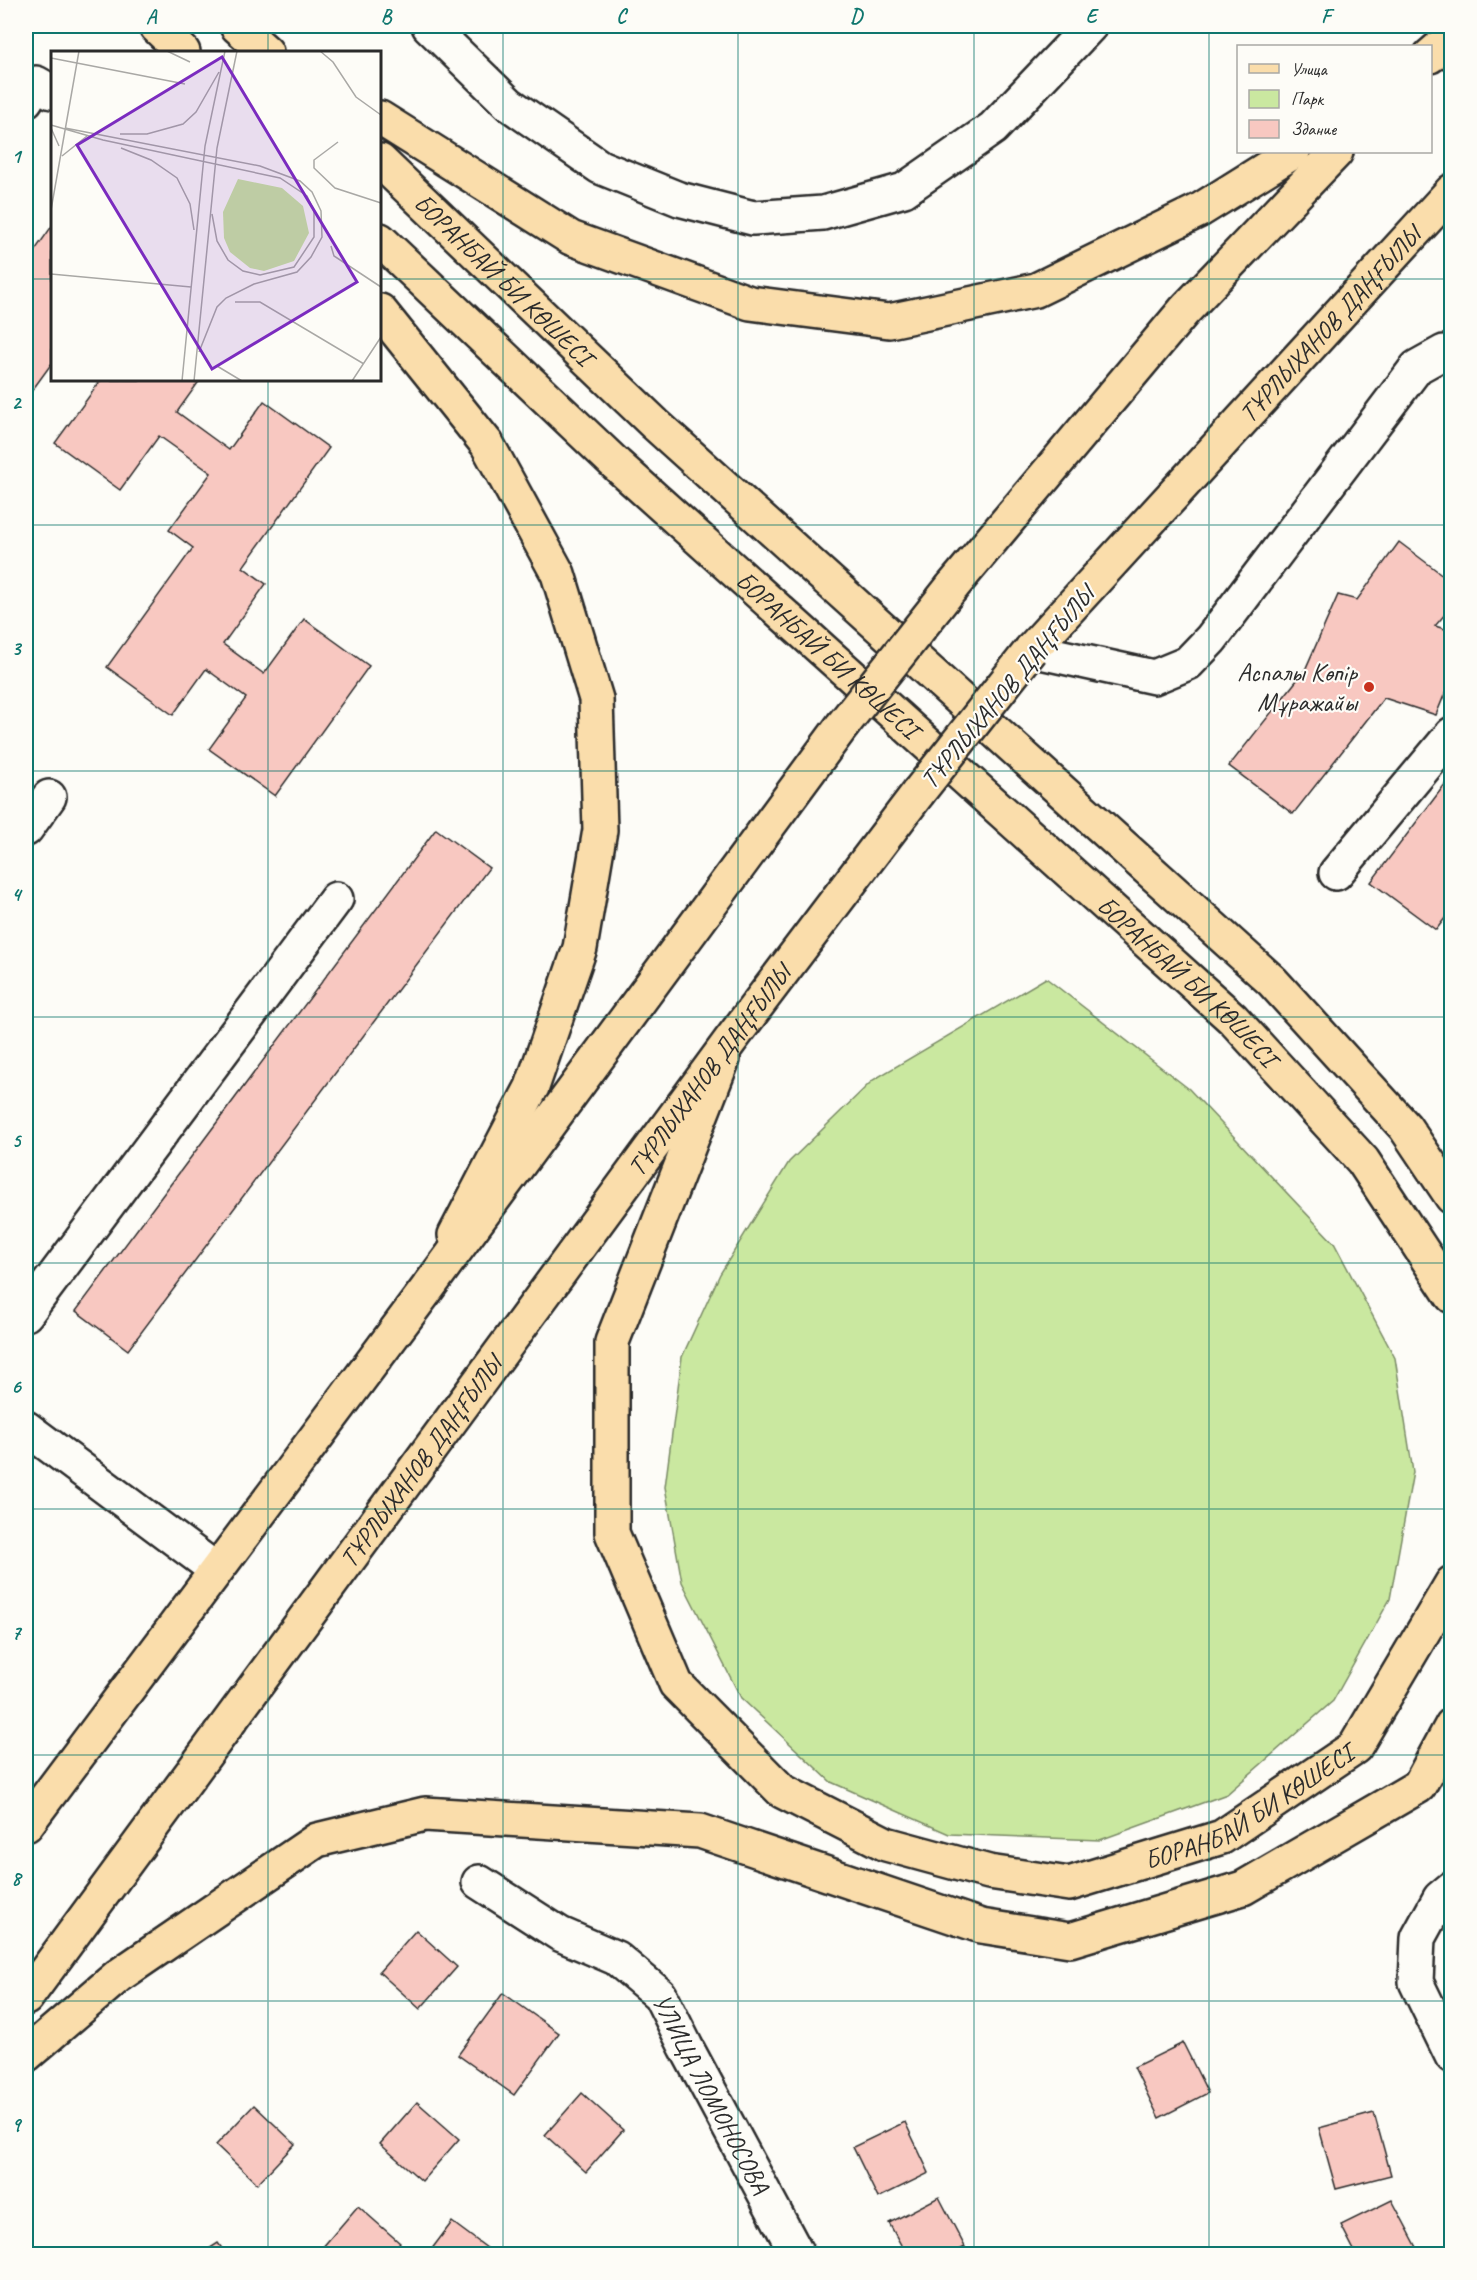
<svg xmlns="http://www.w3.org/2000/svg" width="1477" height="2280" viewBox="0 0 1477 2280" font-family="Caveat,sans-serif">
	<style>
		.green { fill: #cae8a0; stroke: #7a8a66; stroke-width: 1.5 }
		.building { fill: #f8c8c1; stroke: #2b2b2b; stroke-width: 1.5 }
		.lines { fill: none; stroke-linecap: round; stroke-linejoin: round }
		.minor-casing { stroke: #2b2b2b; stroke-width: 38 }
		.major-casing { stroke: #2b2b2b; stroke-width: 38 }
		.highway-casing { stroke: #2b2b2b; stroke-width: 38 }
		.minor { stroke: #fdfcf7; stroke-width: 33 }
		.major { stroke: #faddab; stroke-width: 33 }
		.highway { stroke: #faddab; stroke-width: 33 }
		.highway-bridge-casing { stroke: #2b2b2b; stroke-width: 38; stroke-linecap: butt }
		.highway-bridge { stroke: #faddab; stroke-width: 33 }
		.grid { fill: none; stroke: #0f766e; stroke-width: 1.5; stroke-opacity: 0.55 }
		.poi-dot { fill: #c8321e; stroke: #fdfcf7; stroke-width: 2 }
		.labels { text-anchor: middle; stroke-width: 4.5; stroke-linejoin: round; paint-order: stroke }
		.street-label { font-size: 26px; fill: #2b2b2b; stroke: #fdfcf7 }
		.poi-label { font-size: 26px; fill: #2b2b2b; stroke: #fdfcf7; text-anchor: end }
		.inset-road { fill: none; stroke: #a9a8a5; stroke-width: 1.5 }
		.view { fill: #7b2cbf; fill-opacity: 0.15; stroke: #7b2cbf; stroke-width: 3 }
		.inset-edge { fill: none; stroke: #2b2b2b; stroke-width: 3 }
		.neatline { fill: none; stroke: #0f766e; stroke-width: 2 }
		.grid-label { font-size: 20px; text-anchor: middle; font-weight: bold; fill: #0f766e }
	</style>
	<rect width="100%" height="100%" fill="#fdfcf7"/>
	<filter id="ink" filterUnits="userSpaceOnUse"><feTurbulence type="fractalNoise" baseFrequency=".0167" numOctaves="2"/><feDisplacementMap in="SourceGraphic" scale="12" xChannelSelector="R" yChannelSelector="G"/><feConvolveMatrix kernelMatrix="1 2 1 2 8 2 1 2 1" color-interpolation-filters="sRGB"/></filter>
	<g filter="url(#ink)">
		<path class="green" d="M 1046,978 L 1189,1089 L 1334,1243 L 1395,1358 L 1413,1472 L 1390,1599 L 1333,1701 L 1227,1794 L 1100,1840 L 949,1834 L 831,1782 L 741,1698 L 682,1582 L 665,1487 L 682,1357 L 720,1274 L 789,1162 L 873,1080 Z"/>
		<path class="building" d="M 52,226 L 52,363 L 28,396 L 26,395 L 26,263 Z
			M 101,380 L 200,380 L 177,412 L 229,450 L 264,401 L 329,448 L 243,567 L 266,584 L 223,644 L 264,674 L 304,619 L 369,666 L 275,796 L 209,749 L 246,698 L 206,669 L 173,715 L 107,667 L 193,548 L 169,530 L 211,473 L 159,436 L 120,490 L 55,443 Z
			M 1399,542 L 1452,582 L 1452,606 L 1435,626 L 1452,631 L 1452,676 L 1436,715 L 1384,698 L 1293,814 L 1229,766 L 1305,670 L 1338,595 L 1357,600 Z
			M 1452,775 L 1452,909 L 1436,930 L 1371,882 Z
			M 436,829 L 489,868 L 128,1350 L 76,1311 Z
			M 416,1930 L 457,1967 L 420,2009 L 379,1972 Z
			M 503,1993 L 559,2033 L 514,2095 L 458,2055 Z
			M 1183,2043 L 1208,2093 L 1159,2118 L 1134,2067 Z
			M 582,2093 L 623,2130 L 586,2172 L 545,2135 Z
			M 417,2102 L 459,2139 L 422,2181 L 380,2144 Z
			M 254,2105 L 295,2144 L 257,2184 L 216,2145 Z
			M 1374,2113 L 1391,2175 L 1336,2189 L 1319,2128 Z
			M 905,2122 L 929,2173 L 878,2198 L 853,2147 Z
			M 939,2197 L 965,2247 L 951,2254 L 906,2254 L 889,2223 Z
			M 1392,2200 L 1420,2253 L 1416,2254 L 1356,2254 L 1341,2225 Z
			M 358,2206 L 400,2243 L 390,2254 L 329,2254 L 322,2248 Z
			M 452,2222 L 495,2254 L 428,2254 Z
			M 218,2243 L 226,2254 L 201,2254 Z"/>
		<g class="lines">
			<g class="minor-casing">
				<g id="minor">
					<path d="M 429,26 L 509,104 L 600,167 L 679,199 L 753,218 L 823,213 L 904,190 L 993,128 L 1090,26"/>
					<path d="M 26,100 L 36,83 L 52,92"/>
					<path d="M 1031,650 L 1154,677 L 1188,663 L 1211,639 L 1417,367 L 1444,352 L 1452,353"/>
					<path d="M 26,829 L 49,797"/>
					<path d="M 1336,873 L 1452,734"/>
					<path d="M 26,1314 L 336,899"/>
					<path d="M 26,1428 L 215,1569"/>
					<path id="s1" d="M 479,1882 L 560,1934 L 616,1958 L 660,1995 L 686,2047 L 797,2254"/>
					<path d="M 1452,1888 L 1440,1898 L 1418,1938 L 1416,1982 L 1452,2056"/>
				</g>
			</g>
			<g class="major-casing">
				<g id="major">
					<path d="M 156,26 L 183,52"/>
					<path d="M 237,26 L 266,52"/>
					<path d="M 380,118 L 571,238 L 750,303 L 889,321 L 1036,290 L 1200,210 L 1293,152"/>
					<path id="s2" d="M 380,161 L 655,424 L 1272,981 L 1405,1127 L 1452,1197"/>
					<path id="s3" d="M 380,240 L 617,465 L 1233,1019 L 1363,1161 L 1452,1296"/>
					<path d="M 380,311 L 487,444 L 558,574 L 596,699 L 600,830 L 580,948 L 532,1087 L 455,1235"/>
					<path id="s4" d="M 723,1059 L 612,1342 L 612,1533 L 676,1684 L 782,1791 L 886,1844 L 989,1872 L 1069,1884 L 1222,1837 L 1355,1747 L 1452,1583"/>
					<path d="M 26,2055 L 118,1976 L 317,1840 L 425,1814 L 700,1831 L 981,1926 L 1070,1940 L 1243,1888 L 1419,1786 L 1452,1725"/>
				</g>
			</g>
			<g class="highway-casing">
				<g id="highway">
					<path d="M 1430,56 L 1452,37"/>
					<path d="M 952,587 L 1184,311 L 1336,152"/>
					<path id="s5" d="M 1031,650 L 1452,191"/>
					<path d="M 26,1825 L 427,1289 L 842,726"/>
					<path id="s6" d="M 26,1998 L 730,1041 L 918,793"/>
				</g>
			</g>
			<use href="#minor" class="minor"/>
			<use href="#major" class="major"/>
			<use href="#highway" class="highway"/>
			<g class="highway-bridge-casing">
				<path id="highway-bridge" d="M 842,726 L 952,587
					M 918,793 L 1031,650"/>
			</g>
			<use href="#highway-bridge" class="highway-bridge"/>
		</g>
	</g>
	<path class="grid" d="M 268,26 L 268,52M 503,26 L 503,2254M 738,26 L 738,2254M 974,26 L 974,2254M 1209,26 L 1209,2254M 26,279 L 52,279M 380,279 L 1452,279M 268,380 L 268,2254M 26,525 L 1452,525M 26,771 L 1452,771M 26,1017 L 1452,1017M 26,1263 L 1452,1263M 26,1509 L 1452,1509M 26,1755 L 1452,1755M 26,2001 L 1452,2001"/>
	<circle class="poi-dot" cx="1369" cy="687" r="6"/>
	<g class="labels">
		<g class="street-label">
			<text dy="9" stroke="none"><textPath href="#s2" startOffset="171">БОРАНБАЙ БИ КӨШЕСІ</textPath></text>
			<text dy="9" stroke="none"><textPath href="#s5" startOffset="442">ТҰРЛЫХАНОВ ДАҢҒЫЛЫ</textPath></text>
			<text dy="9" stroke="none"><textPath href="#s3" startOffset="610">БОРАНБАЙ БИ КӨШЕСІ</textPath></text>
			<text transform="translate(1007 687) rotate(-50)" y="9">ТҰРЛЫХАНОВ ДАҢҒЫЛЫ</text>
			<text dy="9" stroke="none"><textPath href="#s3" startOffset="1096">БОРАНБАЙ БИ КӨШЕСІ</textPath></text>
			<text dy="9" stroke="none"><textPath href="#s6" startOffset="1152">ТҰРЛЫХАНОВ ДАҢҒЫЛЫ</textPath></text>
			<text dy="9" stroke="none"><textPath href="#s6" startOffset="666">ТҰРЛЫХАНОВ ДАҢҒЫЛЫ</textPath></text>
			<text dy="9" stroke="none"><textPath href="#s4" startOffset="1311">БОРАНБАЙ БИ КӨШЕСІ</textPath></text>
			<text dy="9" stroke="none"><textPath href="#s1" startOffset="326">УЛИЦА ЛОМОНОСОВА</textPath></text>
		</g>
		<g class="poi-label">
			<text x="1357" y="681">Аспалы Көпір<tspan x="1357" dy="30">Мұражайы</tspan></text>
		</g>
	</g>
	<g transform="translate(51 51)">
		<rect width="330" height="330" fill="#fdfcf7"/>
		<path d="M 187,128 L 231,137 L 252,155 L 258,182 L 243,210 L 213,220 L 199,217 L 179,201 L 173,187 L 172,161 Z" fill="#cae8a0"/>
		<path class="inset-road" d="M 116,0 L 139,11M 269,0 L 282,11 L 305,46 L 330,64M 0,7 L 134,33M 0,74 L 52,89 L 229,127 L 256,145 L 263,160 L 263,186 L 243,216 L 209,224 L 192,220 L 177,209 L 166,190 L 161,163M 0,77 L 8,95M 14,77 L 209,115 L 249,130 L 261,141 L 270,160 L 271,186 L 260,206 L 246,221 L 203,233 L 175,247 L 166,256 L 148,301M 69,83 L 96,83 L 132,73 L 145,61 L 168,21M 287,91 L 263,109 L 263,117 L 284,137 L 330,152M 70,97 L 100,109 L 126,127 L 139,153 L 143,179M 11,105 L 36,85M 0,159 L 28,0M 280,195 L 283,205 L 330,236M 0,223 L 140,236M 184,251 L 209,251 L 313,313M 166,315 L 191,330M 131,330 L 154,95 L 174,0M 143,330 L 166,97 L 186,0M 301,330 L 330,286"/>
		<path class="view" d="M 171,6 L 306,231 L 161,318 L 26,94 Z"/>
		<rect width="330" height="330" class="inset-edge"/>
	</g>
	<rect width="1477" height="2280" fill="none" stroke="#fdfcf7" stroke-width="66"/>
	<rect x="1237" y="45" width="195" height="108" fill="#fdfcf7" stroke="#a9a8a5" stroke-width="1.5"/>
	<rect x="1249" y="64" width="30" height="9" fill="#faddab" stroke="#a9a8a5" stroke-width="1.5"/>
	<text x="1291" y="75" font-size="18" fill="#2b2b2b">Улица</text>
	<rect x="1249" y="90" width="30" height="18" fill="#cae8a0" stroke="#a9a8a5" stroke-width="1.5"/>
	<text x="1291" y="105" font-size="18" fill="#2b2b2b">Парк</text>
	<rect x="1249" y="120" width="30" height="18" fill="#f8c8c1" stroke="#a9a8a5" stroke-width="1.5"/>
	<text x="1291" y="135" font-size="18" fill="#2b2b2b">Здание</text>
	<rect x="33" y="33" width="1411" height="2214" class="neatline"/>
	<g class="grid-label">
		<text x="151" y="23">A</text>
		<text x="386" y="23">B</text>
		<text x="621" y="23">C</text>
		<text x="856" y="23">D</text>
		<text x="1091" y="23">E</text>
		<text x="1326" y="23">F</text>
		<text x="16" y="163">1</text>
		<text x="16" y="409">2</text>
		<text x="16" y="655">3</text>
		<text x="16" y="901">4</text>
		<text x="16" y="1147">5</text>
		<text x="16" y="1393">6</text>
		<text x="16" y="1639">7</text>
		<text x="16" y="1885">8</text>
		<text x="16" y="2131">9</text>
	</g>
</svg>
